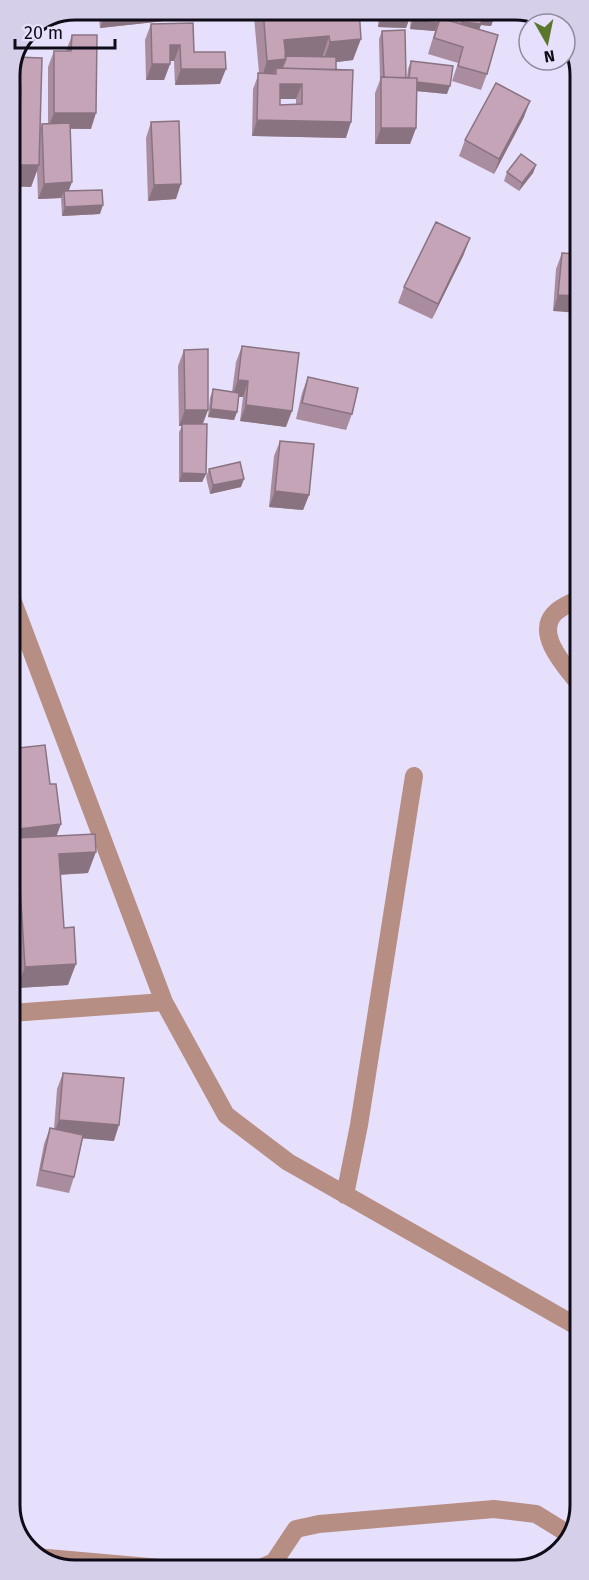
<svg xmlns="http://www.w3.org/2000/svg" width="589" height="1580" viewBox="0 0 589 1580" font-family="'Fira Sans',sans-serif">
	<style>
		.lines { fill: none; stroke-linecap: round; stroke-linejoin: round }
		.street { stroke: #b78e84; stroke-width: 18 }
		.wall { fill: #a98d9e; fill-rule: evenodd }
		.shaded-wall { fill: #8a7381 }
		.building { fill: #c5a4b8; stroke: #8a7381; stroke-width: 1.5; fill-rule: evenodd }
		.rim { fill: none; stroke: #0f0c17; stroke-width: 3 }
	</style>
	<rect width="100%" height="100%" fill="#e7e0fc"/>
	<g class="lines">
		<path class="street" d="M 10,594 L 164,1002 L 226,1115 L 288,1162 L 580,1328
			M 579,599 C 571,603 560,607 554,614 C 535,635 566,667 579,684
			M 11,1013 L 164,1002
			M 345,1195 L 359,1125 L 414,776
			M 36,1557 L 183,1570
			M 256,1570 L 274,1562 L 296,1529 L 319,1524 L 494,1509 L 536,1514 L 570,1535"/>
	</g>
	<path class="wall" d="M 98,9 L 169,9 L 164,21 L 100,28 Z
		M 174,9 L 222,9 L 176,18 Z
		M 256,9 L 359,9 L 353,60 L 336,62 L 336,70 L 346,138 L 252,136 L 253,89 L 259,73 L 254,17 ZM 280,99 L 296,99 L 296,104 L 280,105 Z
		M 379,9 L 458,9 L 457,23 L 458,23 L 460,9 L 497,9 L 491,26 L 481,25 L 479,29 L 487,74 L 481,90 L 452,81 L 458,63 L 428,54 L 435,31 L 410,29 L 411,13 L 406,28 L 378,27 Z
		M 527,12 L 555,23 L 555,24 L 529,24 L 529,35 L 527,35 Z
		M 151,24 L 194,52 L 220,84 L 175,85 L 174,61 L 170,61 L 170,64 L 164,80 L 146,80 L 145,40 Z
		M 382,31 L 406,78 L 407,78 L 408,69 L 411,61 L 447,94 L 416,91 L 416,128 L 410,144 L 375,144 L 375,93 L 380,80 L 379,39 Z
		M 72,35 L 91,129 L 70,129 L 69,191 L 100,214 L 62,216 L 61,198 L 38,199 L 37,171 L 31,187 L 9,186 L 9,140 L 12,140 L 13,109 L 9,109 L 9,71 L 15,57 L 40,128 L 42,124 L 48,123 L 48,67 L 54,51 L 66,51 Z
		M 524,117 L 494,174 L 459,156 L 465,140 Z
		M 151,122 L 176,199 L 148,201 L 146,138 Z
		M 536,165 L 533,173 L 519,191 L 504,181 L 507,172 Z
		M 562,253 L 578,254 L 553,311 L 556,269 Z
		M 464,254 L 432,319 L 398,303 L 404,287 Z
		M 242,346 L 286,427 L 240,421 L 243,397 L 239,397 L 237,412 L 234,420 L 208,417 L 210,398 L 213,389 L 232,392 L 236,362 Z
		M 184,350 L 208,410 L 203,424 L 206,474 L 202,482 L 179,482 L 179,432 L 182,426 L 179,426 L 178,366 Z
		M 308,377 L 352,414 L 346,430 L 296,419 L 302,393 Z
		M 280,441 L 309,495 L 303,510 L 269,507 L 274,456 Z
		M 209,469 L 241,487 L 210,494 L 206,477 Z
		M 10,749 L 50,784 L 57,836 L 88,873 L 60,875 L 68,985 L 17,988 L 11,892 L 10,935 L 10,857 L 15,845 L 10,845 Z
		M 63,1073 L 114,1141 L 83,1138 L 74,1177 L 69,1193 L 36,1186 L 44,1144 L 50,1128 L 54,1129 L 57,1089 Z"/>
	<path class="shaded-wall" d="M 107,9 L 169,9 L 164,21 L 100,28 Z
		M 179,9 L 222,9 L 176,18 Z
		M 483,9 L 497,10 L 491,26 L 481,25 L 475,40 L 456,37 L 462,22 Z
		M 384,11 L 412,12 L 406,28 L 378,27 Z
		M 533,19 L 546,19 L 555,23 L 555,24 L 531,24 Z
		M 413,20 L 438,23 L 435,31 L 410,29 Z
		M 329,36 L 322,58 L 282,70 L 276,74 L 276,68 L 271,81 L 260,83 L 267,61 L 284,40 Z
		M 361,39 L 353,60 L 322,64 L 330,42 Z
		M 170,45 L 180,45 L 174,61 L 164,61 Z
		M 152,64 L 170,64 L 164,80 L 146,80 Z
		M 181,69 L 226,69 L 220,84 L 175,85 Z
		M 409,81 L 450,86 L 447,94 L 406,90 Z
		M 280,84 L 302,84 L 296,99 L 274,99 Z
		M 9,87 L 21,87 L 13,109 L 9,109 Z
		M 530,101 L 524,117 L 494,174 L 499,159 Z
		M 54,113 L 96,113 L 91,129 L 48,128 Z
		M 257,120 L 351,122 L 346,138 L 252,136 Z
		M 381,128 L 416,128 L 410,144 L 375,144 Z
		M 9,130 L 13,130 L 9,139 Z
		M 9,165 L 39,165 L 31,187 L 9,186 Z
		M 536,165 L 533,173 L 519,191 L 522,183 Z
		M 72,182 L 66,198 L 64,191 L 61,198 L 38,199 L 44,184 Z
		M 181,184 L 176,199 L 148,201 L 154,185 Z
		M 103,205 L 100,214 L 62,216 L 65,207 Z
		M 470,238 L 464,254 L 432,319 L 438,304 Z
		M 558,295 L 578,296 L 578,313 L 553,311 Z
		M 238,380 L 248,381 L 243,397 L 232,396 Z
		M 246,405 L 292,411 L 286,427 L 240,421 Z
		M 211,409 L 237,412 L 234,420 L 208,417 Z
		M 185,410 L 208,410 L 202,425 L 182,424 L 182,426 L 179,426 Z
		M 182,473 L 206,474 L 202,482 L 179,482 Z
		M 244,479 L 241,487 L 210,494 L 213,485 Z
		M 275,491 L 309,495 L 303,510 L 269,507 Z
		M 20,710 L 12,731 L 10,732 L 10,711 Z
		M 61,824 L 55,840 L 17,838 L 15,845 L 10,845 L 10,830 Z
		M 96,852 L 88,873 L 51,875 L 59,854 Z
		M 76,964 L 68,985 L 17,988 L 25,967 Z
		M 59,1120 L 119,1125 L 114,1141 L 53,1136 Z"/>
	<path class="building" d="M 263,9 L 359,9 L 361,39 L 330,42 L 329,36 L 284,40 L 286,59 L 267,61 Z
		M 384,9 L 412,9 L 412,12 L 384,11 Z
		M 414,9 L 458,9 L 457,23 L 440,18 L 438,23 L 413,20 Z
		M 464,9 L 483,9 L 481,24 L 462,22 Z
		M 533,14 L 546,19 L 533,19 Z
		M 440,18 L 498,35 L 487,74 L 458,66 L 463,47 L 434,38 Z
		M 193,23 L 194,52 L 225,52 L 226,69 L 181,69 L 180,45 L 170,45 L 170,64 L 152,64 L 151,24 Z
		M 405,30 L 406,78 L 384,77 L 382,31 Z
		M 72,35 L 97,35 L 96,113 L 54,113 L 54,51 L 71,51 Z
		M 285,56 L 336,57 L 336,70 L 282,68 L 286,59 Z
		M 15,57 L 42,58 L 39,165 L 9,165 L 9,140 L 19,140 L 21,87 L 9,87 L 9,71 Z
		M 411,61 L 453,66 L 450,86 L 417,82 L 417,78 L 409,78 Z
		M 276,68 L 353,70 L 351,122 L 257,120 L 258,73 L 276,74 ZM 280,84 L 302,84 L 302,104 L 280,105 Z
		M 381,77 L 417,78 L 416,128 L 381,128 Z
		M 496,83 L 530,101 L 499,159 L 465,140 Z
		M 9,111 L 14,111 L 13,130 L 9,130 Z
		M 179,121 L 181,184 L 154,185 L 151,122 Z
		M 70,123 L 72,182 L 44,184 L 42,124 Z
		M 521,154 L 536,165 L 522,183 L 507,172 Z
		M 102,190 L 103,205 L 65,207 L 64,191 Z
		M 436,222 L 470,238 L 438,304 L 404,287 Z
		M 562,253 L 578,254 L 578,296 L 558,295 Z
		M 242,346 L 299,353 L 292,411 L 246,405 L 248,381 L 238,380 Z
		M 208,349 L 208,410 L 185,410 L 184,350 Z
		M 308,377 L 358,388 L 352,414 L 302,403 Z
		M 213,389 L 239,393 L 237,412 L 211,409 Z
		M 182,424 L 207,424 L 206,474 L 182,473 Z
		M 280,441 L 314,444 L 309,495 L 275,491 Z
		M 240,462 L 244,479 L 213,485 L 209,469 Z
		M 10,651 L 12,651 L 12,661 L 18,661 L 20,710 L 10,711 Z
		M 45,745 L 50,784 L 56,784 L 61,824 L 10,830 L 10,749 Z
		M 95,834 L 96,852 L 59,854 L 64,928 L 74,927 L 76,964 L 25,967 L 17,838 Z
		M 10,882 L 11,882 L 10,935 Z
		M 63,1073 L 124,1078 L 119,1125 L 59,1120 Z
		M 50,1128 L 83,1135 L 74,1177 L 41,1170 Z"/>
	<path d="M0 0H589V1580H0ZM75 20H515A55 55 0 0 1 570 75V1505A55 55 0 0 1 515 1560H75A55 55 0 0 1 20 1505V75A55 55 0 0 1 75 20Z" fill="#d6cfea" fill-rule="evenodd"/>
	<path class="rim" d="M75 20H515A55 55 0 0 1 570 75V1505A55 55 0 0 1 515 1560H75A55 55 0 0 1 20 1505V75A55 55 0 0 1 75 20Z"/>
	<g transform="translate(547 42) rotate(171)"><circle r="28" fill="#e7e0fc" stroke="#918ba0" stroke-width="1.5"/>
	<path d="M0-4.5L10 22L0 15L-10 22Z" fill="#5b772b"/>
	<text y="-9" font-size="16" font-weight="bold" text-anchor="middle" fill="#0f0c17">N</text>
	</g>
	<path d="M15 39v9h100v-9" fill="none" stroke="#0f0c17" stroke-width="3"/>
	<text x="24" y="39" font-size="18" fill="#0f0c17" stroke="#e7e0fc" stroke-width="4.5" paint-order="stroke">20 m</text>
</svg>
